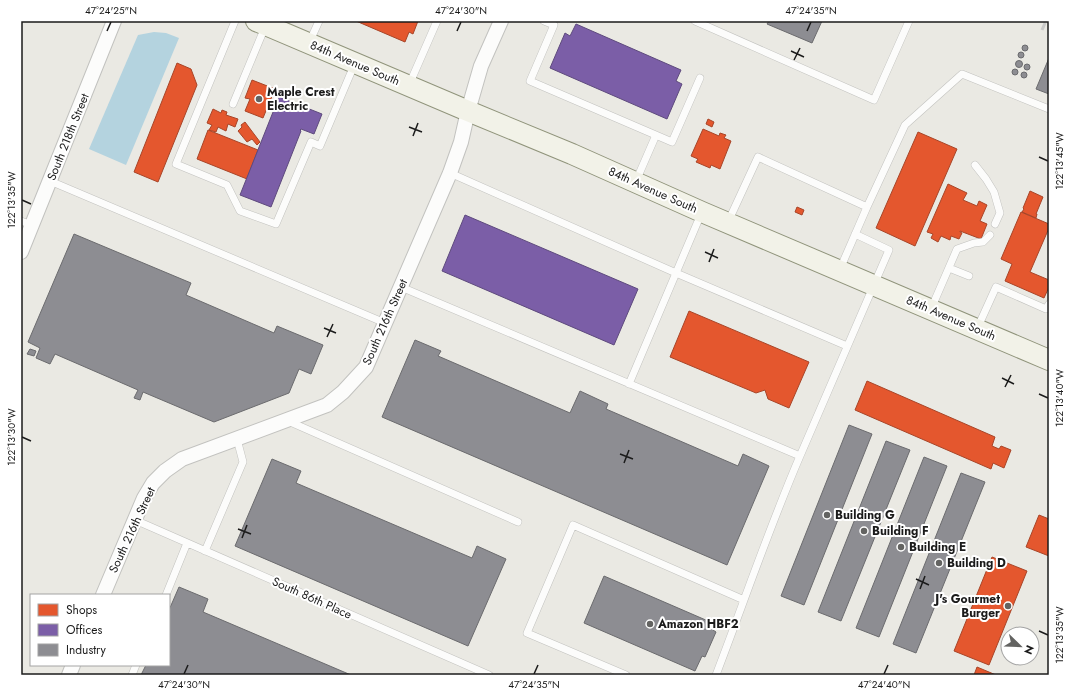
<svg xmlns="http://www.w3.org/2000/svg" width="1070" height="696" viewBox="0 0 1070 696" font-family="Jost,sans-serif">
	<style>
		.water { fill: #b4d3df }
		.shops { fill: #e4572e; stroke: #a84528 }
		.offices { fill: #7b5ea7; stroke: #5e4a7d }
		.industry { fill: #8d8d92; stroke: #6b6b6e }
		.lines { fill: none; stroke-linecap: round; stroke-linejoin: round }
		.service-casing { stroke: #c2c2bf; stroke-width: 8 }
		.minor-casing { stroke: #c2c2bf; stroke-width: 16 }
		.secondary-casing { stroke: #90947b; stroke-width: 22 }
		.service { stroke: #fcfcfb; stroke-width: 7 }
		.minor { stroke: #fcfcfb; stroke-width: 14 }
		.secondary { stroke: #f2f2e8; stroke-width: 20 }
		.rail { stroke: #c9c9c8; stroke-width: 3; stroke-dasharray: 8 8; stroke-linecap: butt }
		.ticks { fill: none; stroke: #1b1b1b; stroke-width: 1.5 }
		.poi-dot { fill: #636361; stroke: #fff; stroke-width: 1.5 }
		.labels { text-anchor: middle; stroke-width: 4; stroke-linejoin: round; paint-order: stroke }
		.street-label { font-size: 12px; fill: #1b1b1b; stroke: #fff }
		.poi-label { font-size: 12px; font-weight: bold; fill: #1b1b1b; stroke: #fff; text-anchor: start }
		.neatline { fill: none; stroke: #1b1b1b; stroke-width: 1.5 }
		.ticks-label { font-size: 10px; text-anchor: middle; fill: #1b1b1b }
	</style>
	<rect width="100%" height="100%" fill="#eae9e3"/>
	<path class="water" d="M 154,32 L 166,33 L 179,38 L 126,165 L 89,149 L 138,35 Z"/>
	<path class="shops" d="M 356,21 L 418,21 L 413,34 L 409,32 L 405,42 Z
		M 177,63 L 191,69 L 197,85 L 158,182 L 134,172 Z
		M 252,80 L 275,89 L 263,118 L 245,111 L 250,99 L 245,98 Z
		M 213,109 L 221,113 L 222,110 L 227,112 L 226,115 L 238,119 L 235,127 L 228,124 L 226,131 L 218,127 L 216,132 L 209,130 L 212,125 L 207,123 Z
		M 708,119 L 714,122 L 712,127 L 706,124 Z
		M 245,122 L 260,142 L 257,145 L 252,139 L 247,142 L 238,131 L 242,127 L 241,125 Z
		M 703,129 L 719,136 L 720,133 L 726,135 L 724,138 L 731,141 L 720,169 L 711,165 L 710,168 L 696,162 L 698,159 L 691,156 Z
		M 208,130 L 258,150 L 247,179 L 197,159 Z
		M 918,132 L 957,149 L 915,246 L 876,228 Z
		M 948,184 L 967,193 L 963,200 L 977,206 L 979,201 L 987,205 L 980,221 L 987,224 L 981,239 L 960,231 L 960,232 L 962,233 L 959,239 L 951,236 L 950,240 L 941,236 L 938,242 L 931,238 L 933,234 L 927,232 Z
		M 1030,191 L 1043,197 L 1036,214 L 1037,214 L 1036,218 L 1022,212 L 1024,209 L 1023,208 Z
		M 797,207 L 804,210 L 802,215 L 795,212 Z
		M 1021,212 L 1049,224 L 1049,228 L 1030,272 L 1049,280 L 1049,287 L 1044,298 L 1005,281 L 1012,264 L 1001,259 Z
		M 689,311 L 809,362 L 789,408 L 768,399 L 765,390 L 756,393 L 670,357 Z
		M 867,381 L 995,437 L 992,446 L 999,449 L 1001,446 L 1011,450 L 1004,468 L 993,463 L 991,469 L 855,410 Z
		M 1039,515 L 1049,519 L 1049,556 L 1026,547 Z
		M 992,557 L 1027,571 L 989,665 L 954,651 Z
		M 977,667 L 996,675 L 974,675 Z"/>
	<path class="offices" d="M 576,24 L 681,70 L 676,81 L 682,84 L 667,119 L 550,68 L 565,33 L 570,36 Z
		M 279,97 L 322,114 L 314,134 L 301,129 L 300,130 L 301,131 L 271,207 L 240,195 Z
		M 465,215 L 638,289 L 614,345 L 442,271 Z"/>
	<path class="industry" d="M 769,21 L 822,21 L 812,43 L 767,24 Z
		M1022 48a3 3 0 1 1 6 0a3 3 0 1 1-6 0Z
		M1018 55a3 3 0 1 1 6 0a3 3 0 1 1-6 0Z
		M 1049,58 L 1049,94 L 1036,89 Z
		M1015.5 64a3.5 3.5 0 1 1 7 0a3.5 3.5 0 1 1-7 0Z
		M1024 67a3 3 0 1 1 6 0a3 3 0 1 1-6 0Z
		M1012 72a3 3 0 1 1 6 0a3 3 0 1 1-6 0Z
		M1021 75a3 3 0 1 1 6 0a3 3 0 1 1-6 0Z
		M 74,234 L 191,283 L 186,295 L 274,333 L 277,326 L 323,345 L 311,374 L 299,369 L 289,393 L 214,422 L 143,392 L 140,400 L 134,398 L 138,390 L 55,354 L 50,364 L 36,358 L 40,348 L 28,342 Z
		M 415,340 L 441,351 L 438,356 L 570,413 L 580,391 L 608,404 L 606,409 L 738,466 L 743,454 L 769,466 L 727,565 L 382,417 Z
		M 30,349 L 36,351 L 34,356 L 27,354 Z
		M 849,425 L 872,434 L 804,605 L 781,596 Z
		M 886,441 L 910,450 L 841,621 L 818,612 Z
		M 924,457 L 947,466 L 879,637 L 856,628 Z
		M 272,459 L 301,471 L 296,483 L 472,558 L 477,546 L 506,559 L 468,646 L 235,546 Z
		M 961,473 L 985,482 L 916,653 L 893,644 Z
		M 604,576 L 715,624 L 713,630 L 716,632 L 705,657 L 702,656 L 695,671 L 584,623 Z
		M 179,587 L 208,599 L 203,612 L 351,675 L 141,675 L 146,665 L 169,665 L 169,610 Z"/>
	<g class="lines">
		<g class="service-casing">
			<path id="service" d="M 235,21 L 176,164 L 227,185 L 240,211 L 276,224 L 311,142 L 320,146 L 355,63
				M 544,21 L 554,25 L 530,81 L 672,142 L 700,78
				M 695,21 L 874,100 L 909,21
				M 309,43 L 319,21
				M 409,85 L 437,21
				M 233,104 L 265,27
				M 975,165 L 986,179 L 994,192 L 1000,213 L 995,224
				M 450,173 L 676,273 L 847,346
				M 50,181 L 385,323
				M 636,181 L 656,135
				M 21,221 L 32,225
				M 728,222 L 758,157 L 867,207 L 905,125 L 962,74 L 1049,109
				M 949,268 L 969,276
				M 840,269 L 867,207
				M 401,287 L 800,456 L 889,250 L 855,234
				M 931,309 L 957,249 L 974,243 L 983,242 L 990,235
				M 977,329 L 996,287 L 1046,309 L 1049,304
				M 629,384 L 701,214
				M 288,421 L 518,522
				M 135,520 L 489,675
				M 205,551 L 243,462 L 237,439
				M 166,595 L 187,543
				M 132,675 L 136,665
				M 626,675 L 527,633 L 573,525 L 744,600
				M 716,675 C 744,602 769,528 800,456"/>
		</g>
		<g class="minor-casing">
			<path id="minor" d="M 21,252 L 114,21
				M 103,595 L 144,498 L 153,483 L 165,471 L 182,459 L 327,405 L 343,392 L 366,367 L 450,173 L 461,142 L 468,111 L 481,66 L 501,21
				M 69,675 L 73,665"/>
		</g>
		<g class="secondary-casing">
			<path id="secondary" d="M 256,21 L 468,111 L 572,154 L 702,212 L 1049,360"/>
		</g>
		<use href="#service" class="service"/>
		<use href="#minor" class="minor"/>
		<use href="#secondary" class="secondary"/>
		<path class="rail" d="M 1042,30 L 1046,21"/>
	</g>
	<path class="ticks" d="M 107,31 L 111,22M 457,31 L 461,22M 807,31 L 811,22M 791,51 L 804,57M 794,60 L 800,48M 409,127 L 422,132M 413,136 L 418,123M 1039,157 L 1048,161M 22,200 L 31,204M 705,252 L 718,258M 709,262 L 714,249M 324,328 L 336,333M 327,337 L 333,324M 1002,378 L 1014,384M 1005,387 L 1011,375M 1039,394 L 1048,398M 22,437 L 31,441M 620,454 L 633,459M 624,463 L 629,450M 238,529 L 251,534M 242,538 L 247,525M 916,579 L 929,585M 920,589 L 925,576M 1039,631 L 1048,635M 184,674 L 188,665M 534,674 L 538,665M 884,674 L 888,665"/>
	<g class="poi-dot">
		<circle cx="259" cy="99" r="4"/>
		<circle cx="827" cy="515" r="4"/>
		<circle cx="864" cy="531" r="4"/>
		<circle cx="901" cy="547" r="4"/>
		<circle cx="939" cy="563" r="4"/>
		<circle cx="1008" cy="606" r="4"/>
		<circle cx="650" cy="624" r="4"/>
	</g>
	<g class="labels">
		<g class="street-label">
			<text transform="translate(355 63) rotate(23)" y="4">84th Avenue South</text>
			<text transform="translate(68 137) rotate(-68)" y="4">South 218th Street</text>
			<text transform="translate(653 190) rotate(24)" y="4">84th Avenue South</text>
			<text transform="translate(951 318) rotate(23)" y="4">84th Avenue South</text>
			<text transform="translate(385 322) rotate(-66)" y="4">South 216th Street</text>
			<text transform="translate(132 530) rotate(-65)" y="4">South 216th Street</text>
			<text transform="translate(312 598) rotate(24)" y="4">South 86th Place</text>
		</g>
		<g class="poi-label">
			<text x="267" y="96">Maple Crest<tspan x="267" dy="14">Electric</tspan></text>
			<text x="835" y="519">Building G</text>
			<text x="872" y="535">Building F</text>
			<text x="909" y="551">Building E</text>
			<text x="947" y="567">Building D</text>
			<text x="1000" y="603" text-anchor="end">J's Gourmet<tspan x="1000" dy="14">Burger</tspan></text>
			<text x="658" y="628">Amazon HBF2</text>
		</g>
	</g>
	<rect width="1070" height="696" fill="none" stroke="#ffffff" stroke-width="44"/>
	<rect x="30" y="594" width="140" height="72" fill="#ffffff" stroke="#a4a4a4"/>
	<rect x="38" y="604" width="20" height="12" fill="#e4572e" stroke="#a4a4a4"/>
	<text x="66" y="614" font-size="12" fill="#1b1b1b">Shops</text>
	<rect x="38" y="624" width="20" height="12" fill="#7b5ea7" stroke="#a4a4a4"/>
	<text x="66" y="634" font-size="12" fill="#1b1b1b">Offices</text>
	<rect x="38" y="644" width="20" height="12" fill="#8d8d92" stroke="#a4a4a4"/>
	<text x="66" y="654" font-size="12" fill="#1b1b1b">Industry</text>
	<g transform="translate(1020 646) rotate(113)"><circle r="19" fill="#ffffff" stroke="#a4a4a4"/>
	<path d="M0-3L7 15L0 10L-7 15Z" fill="#636361"/>
	<text y="-6" font-size="11" font-weight="bold" text-anchor="middle" fill="#1b1b1b">N</text>
	</g>
	<rect x="22" y="22" width="1026" height="652" class="neatline"/>
	<g class="ticks-label">
		<text x="111" y="14">47°24'25"N</text>
		<text x="461" y="14">47°24'30"N</text>
		<text x="811" y="14">47°24'35"N</text>
		<text transform="translate(1059 161) rotate(-90)" y="4">122°13'45"W</text>
		<text transform="translate(11 200) rotate(-90)" y="4">122°13'35"W</text>
		<text transform="translate(1059 398) rotate(-90)" y="4">122°13'40"W</text>
		<text transform="translate(11 437) rotate(-90)" y="4">122°13'30"W</text>
		<text transform="translate(1059 635) rotate(-90)" y="4">122°13'35"W</text>
		<text x="184" y="688">47°24'30"N</text>
		<text x="534" y="688">47°24'35"N</text>
		<text x="884" y="688">47°24'40"N</text>
	</g>
</svg>
